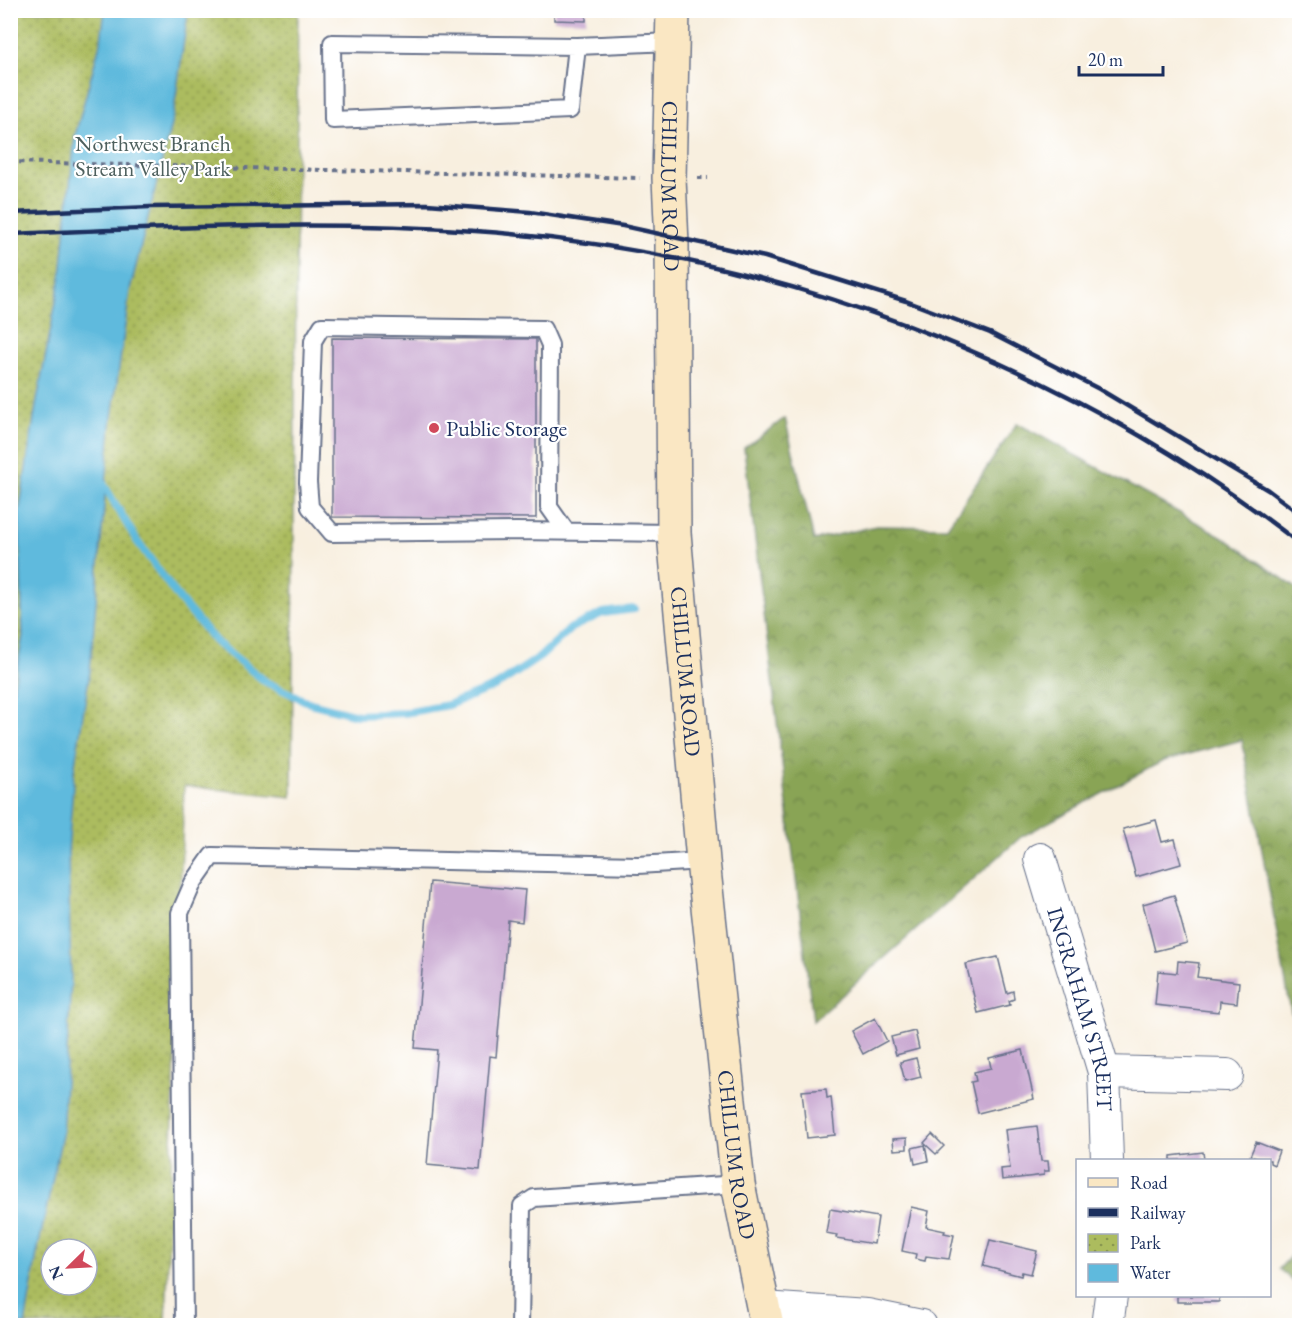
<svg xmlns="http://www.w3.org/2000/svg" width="1310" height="1336" viewBox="0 0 1310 1336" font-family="'EB Garamond',serif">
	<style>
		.forest { fill: url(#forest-crowns); stroke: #526a5a; stroke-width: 1.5 }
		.park { fill: url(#park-dots); stroke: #64765e; stroke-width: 1.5; fill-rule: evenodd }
		.water { fill: #5fbadd; stroke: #3d749e; stroke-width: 1.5 }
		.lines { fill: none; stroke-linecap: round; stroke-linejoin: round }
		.stream { stroke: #5fbadd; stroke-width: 8 }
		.building { fill: #c9a9d1 }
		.service-casing { stroke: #68728b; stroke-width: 20 }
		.minor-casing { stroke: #68728b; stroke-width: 34 }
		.secondary-casing { stroke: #68728b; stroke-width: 36 }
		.path { stroke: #68728b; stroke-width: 4; stroke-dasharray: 4.5 4.5; stroke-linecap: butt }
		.service { stroke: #fff; stroke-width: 16 }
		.minor { stroke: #fff; stroke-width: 32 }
		.secondary { stroke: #fae7c3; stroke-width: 33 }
		.rail { stroke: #1b2f5e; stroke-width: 4.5 }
		.poi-dot { fill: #d1495b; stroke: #fff; stroke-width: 2 }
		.labels { text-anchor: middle; stroke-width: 4.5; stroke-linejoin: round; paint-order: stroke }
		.park-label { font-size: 22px; fill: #4e605e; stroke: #fff }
		.street-label { font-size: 22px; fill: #1b2f5e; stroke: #fff }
		.poi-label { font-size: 22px; fill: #1b2f5e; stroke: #fff; text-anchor: start }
	</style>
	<defs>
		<pattern id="forest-crowns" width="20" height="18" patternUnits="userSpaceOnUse" patternTransform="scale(1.5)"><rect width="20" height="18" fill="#89a455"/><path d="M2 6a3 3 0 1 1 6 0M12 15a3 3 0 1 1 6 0" fill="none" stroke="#6f864a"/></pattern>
		<pattern id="park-dots" width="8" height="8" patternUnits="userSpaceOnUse" patternTransform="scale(1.5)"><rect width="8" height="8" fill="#acbc5e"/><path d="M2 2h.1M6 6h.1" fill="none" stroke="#8b9951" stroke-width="1.8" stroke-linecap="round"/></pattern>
	</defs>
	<rect width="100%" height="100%" fill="#fff"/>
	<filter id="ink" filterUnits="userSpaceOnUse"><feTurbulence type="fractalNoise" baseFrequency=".0167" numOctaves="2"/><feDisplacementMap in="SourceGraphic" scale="12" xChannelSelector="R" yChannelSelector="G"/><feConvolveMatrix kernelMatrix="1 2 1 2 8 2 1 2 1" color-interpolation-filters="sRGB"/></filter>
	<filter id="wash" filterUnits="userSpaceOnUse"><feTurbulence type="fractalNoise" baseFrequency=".008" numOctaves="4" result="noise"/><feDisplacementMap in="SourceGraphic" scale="24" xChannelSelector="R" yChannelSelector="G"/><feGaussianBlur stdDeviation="1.35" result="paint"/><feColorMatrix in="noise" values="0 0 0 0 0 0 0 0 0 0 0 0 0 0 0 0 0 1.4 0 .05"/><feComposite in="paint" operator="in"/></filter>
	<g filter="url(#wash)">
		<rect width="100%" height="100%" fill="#f8efdf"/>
		<path class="forest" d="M 785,418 L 814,540 L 876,526 L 947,527 L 1017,423 L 1223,537 L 1299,590 L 1299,1021 L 1291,1012 L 1242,740 L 1163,761 L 1021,837 L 813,1021 L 744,448 Z
			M 1299,1247 L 1299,1286 L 1279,1269 Z"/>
		<path class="park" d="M 10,11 L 298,11 L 292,797 L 184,786 L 166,1325 L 11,1325 ZM 51,1249 L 87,1249 L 87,1285 L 51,1285 Z"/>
		<path class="water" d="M 105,11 L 188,11 L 173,116 L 130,290 L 111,424 L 90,671 L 74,770 L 68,852 L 71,980 L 62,1135 L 37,1253 L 25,1325 L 11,1325 L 10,708 L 23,636 L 19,513 L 36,406 L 61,276 L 75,136 L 101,40 Z"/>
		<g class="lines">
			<path class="stream" d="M 101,480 L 137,541 L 180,600 L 217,643 L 266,682 L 310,703 L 357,715 L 404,713 L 448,705 L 496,686 L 540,657 L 571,628 L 603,613 L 634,609"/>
		</g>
		<g id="blocks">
			<path class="building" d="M 554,10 L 586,10 L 586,21 L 554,20 Z
				M 332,338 L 536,339 L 536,518 L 332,517 Z
				M 1156,820 L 1162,842 L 1175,839 L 1181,864 L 1136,877 L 1123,829 Z
				M 430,882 L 525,890 L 522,922 L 508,920 L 496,1057 L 490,1056 L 480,1170 L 427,1165 L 437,1050 L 415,1048 Z
				M 1174,895 L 1187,943 L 1155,951 L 1143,904 Z
				M 998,957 L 1007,993 L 1013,991 L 1014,999 L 1009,1001 L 1010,1005 L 978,1013 L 966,964 Z
				M 1178,961 L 1199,963 L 1197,977 L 1239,982 L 1237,1003 L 1220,1001 L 1219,1012 L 1155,1005 L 1158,971 L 1177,973 Z
				M 875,1018 L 887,1041 L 863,1054 L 851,1031 Z
				M 915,1031 L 919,1049 L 896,1055 L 891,1037 Z
				M 1023,1050 L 1034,1099 L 978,1113 L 971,1082 L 976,1081 L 974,1072 L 991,1068 L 989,1058 Z
				M 916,1058 L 921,1077 L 905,1081 L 900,1062 Z
				M 826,1089 L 827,1098 L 831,1097 L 835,1135 L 807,1138 L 802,1091 Z
				M 1037,1126 L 1041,1161 L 1048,1161 L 1049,1171 L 1044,1171 L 1044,1175 L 1002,1180 L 1001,1169 L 1010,1168 L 1005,1130 Z
				M 932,1134 L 944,1146 L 936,1154 L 924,1143 Z
				M 907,1138 L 907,1149 L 894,1150 L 893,1139 Z
				M 1256,1142 L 1279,1151 L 1274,1165 L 1270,1163 L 1270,1160 L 1263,1160 L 1250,1156 Z
				M 925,1145 L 928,1161 L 915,1164 L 912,1148 Z
				M 1203,1152 L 1204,1160 L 1171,1160 L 1171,1156 Z
				M 911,1207 L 929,1211 L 926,1227 L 945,1231 L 944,1233 L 954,1235 L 949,1259 L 926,1256 L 925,1261 L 915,1259 L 916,1254 L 902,1251 Z
				M 830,1209 L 878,1217 L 874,1244 L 836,1238 L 837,1235 L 826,1233 Z
				M 990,1240 L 1037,1251 L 1031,1274 L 1022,1272 L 1021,1276 L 983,1266 Z
				M 1177,1296 L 1219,1296 L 1219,1302 L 1177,1302 Z"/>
		</g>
	</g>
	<g filter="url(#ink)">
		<use href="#blocks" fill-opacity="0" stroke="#68728b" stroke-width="1.5"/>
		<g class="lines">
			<g class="service-casing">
				<path id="service" d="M 577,46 L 570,110 L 333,120 L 332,43 L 577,46 L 672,42
					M 566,531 L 549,507 L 550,345 L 543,329 L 322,326 L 313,341 L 308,482 L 310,507 L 332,533 L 516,531 L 674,533
					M 184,1326 L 180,913 L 193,883 L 212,856 L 638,865 L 703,861
					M 520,1326 L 522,1206 L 534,1198 L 738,1184"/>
			</g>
			<g class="minor-casing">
				<g id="minor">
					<path id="s1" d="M 1040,859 L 1104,1072 L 1107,1160"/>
					<path d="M 1104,1072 L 1227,1075"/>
					<path d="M 764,1308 L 867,1315 L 921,1326"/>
					<path d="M 1107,1326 L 1111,1296"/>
				</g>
			</g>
			<g class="secondary-casing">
				<g id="secondary">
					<path id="s2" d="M 673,10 L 669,178 L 672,244 L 674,533 L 703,861 L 738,1184 L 767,1326"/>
				</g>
			</g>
			<path class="path" d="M 10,162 L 640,178
				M 698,178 L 708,178"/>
			<use href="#service" class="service"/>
			<use href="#minor" class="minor"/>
			<use href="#secondary" class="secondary"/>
			<path class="rail" d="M 10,213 L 150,207 L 427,204 L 530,212 L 623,226 L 765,257 L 906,301 L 990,333 L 1099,389 L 1268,490 L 1300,514
				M 10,234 C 165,228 320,220 475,231 C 770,251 1065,361 1300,544"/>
		</g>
	</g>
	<circle class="poi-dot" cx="434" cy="428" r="6"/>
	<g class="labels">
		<g class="park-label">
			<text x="153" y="151">Northwest Branch<tspan x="153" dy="25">Stream Valley Park</tspan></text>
		</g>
		<g class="street-label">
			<text dy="8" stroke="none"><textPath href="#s2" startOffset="176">CHILLUM ROAD</textPath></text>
			<text dy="8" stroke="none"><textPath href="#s2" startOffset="662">CHILLUM ROAD</textPath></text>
			<text dy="8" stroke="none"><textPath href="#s1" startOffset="156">INGRAHAM STREET</textPath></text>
			<text dy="8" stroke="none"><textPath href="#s2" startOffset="1148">CHILLUM ROAD</textPath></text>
		</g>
		<g class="poi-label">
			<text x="446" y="436">Public Storage</text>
		</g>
	</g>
	<rect width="1310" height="1336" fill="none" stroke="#fff" stroke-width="36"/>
	<rect x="1076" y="1159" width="195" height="138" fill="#ffffff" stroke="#a4acbf" stroke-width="1.5"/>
	<rect x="1088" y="1178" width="30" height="9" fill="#fae7c3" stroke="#a4acbf" stroke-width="1.5"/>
	<text x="1130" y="1189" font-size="18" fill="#1b2f5e">Road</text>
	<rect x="1088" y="1208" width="30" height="9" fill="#1b2f5e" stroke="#a4acbf" stroke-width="1.5"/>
	<text x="1130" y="1219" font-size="18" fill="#1b2f5e">Railway</text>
	<rect x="1088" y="1234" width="30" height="18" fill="url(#park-dots)" stroke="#a4acbf" stroke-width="1.5"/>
	<text x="1130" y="1249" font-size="18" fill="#1b2f5e">Park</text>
	<rect x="1088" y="1264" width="30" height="18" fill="#5fbadd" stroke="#a4acbf" stroke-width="1.5"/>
	<text x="1130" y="1279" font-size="18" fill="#1b2f5e">Water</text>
	<g transform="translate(69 1267) rotate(246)"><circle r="28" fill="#ffffff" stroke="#a4acbf" stroke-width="1.5"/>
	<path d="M0-4.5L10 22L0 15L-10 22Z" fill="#d1495b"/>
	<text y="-9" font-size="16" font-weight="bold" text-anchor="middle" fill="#1b2f5e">N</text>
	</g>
	<path d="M1079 66v9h84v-9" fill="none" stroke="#1b2f5e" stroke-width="3"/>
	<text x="1088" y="66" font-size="18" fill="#1b2f5e" stroke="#ffffff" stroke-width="4.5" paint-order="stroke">20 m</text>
</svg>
